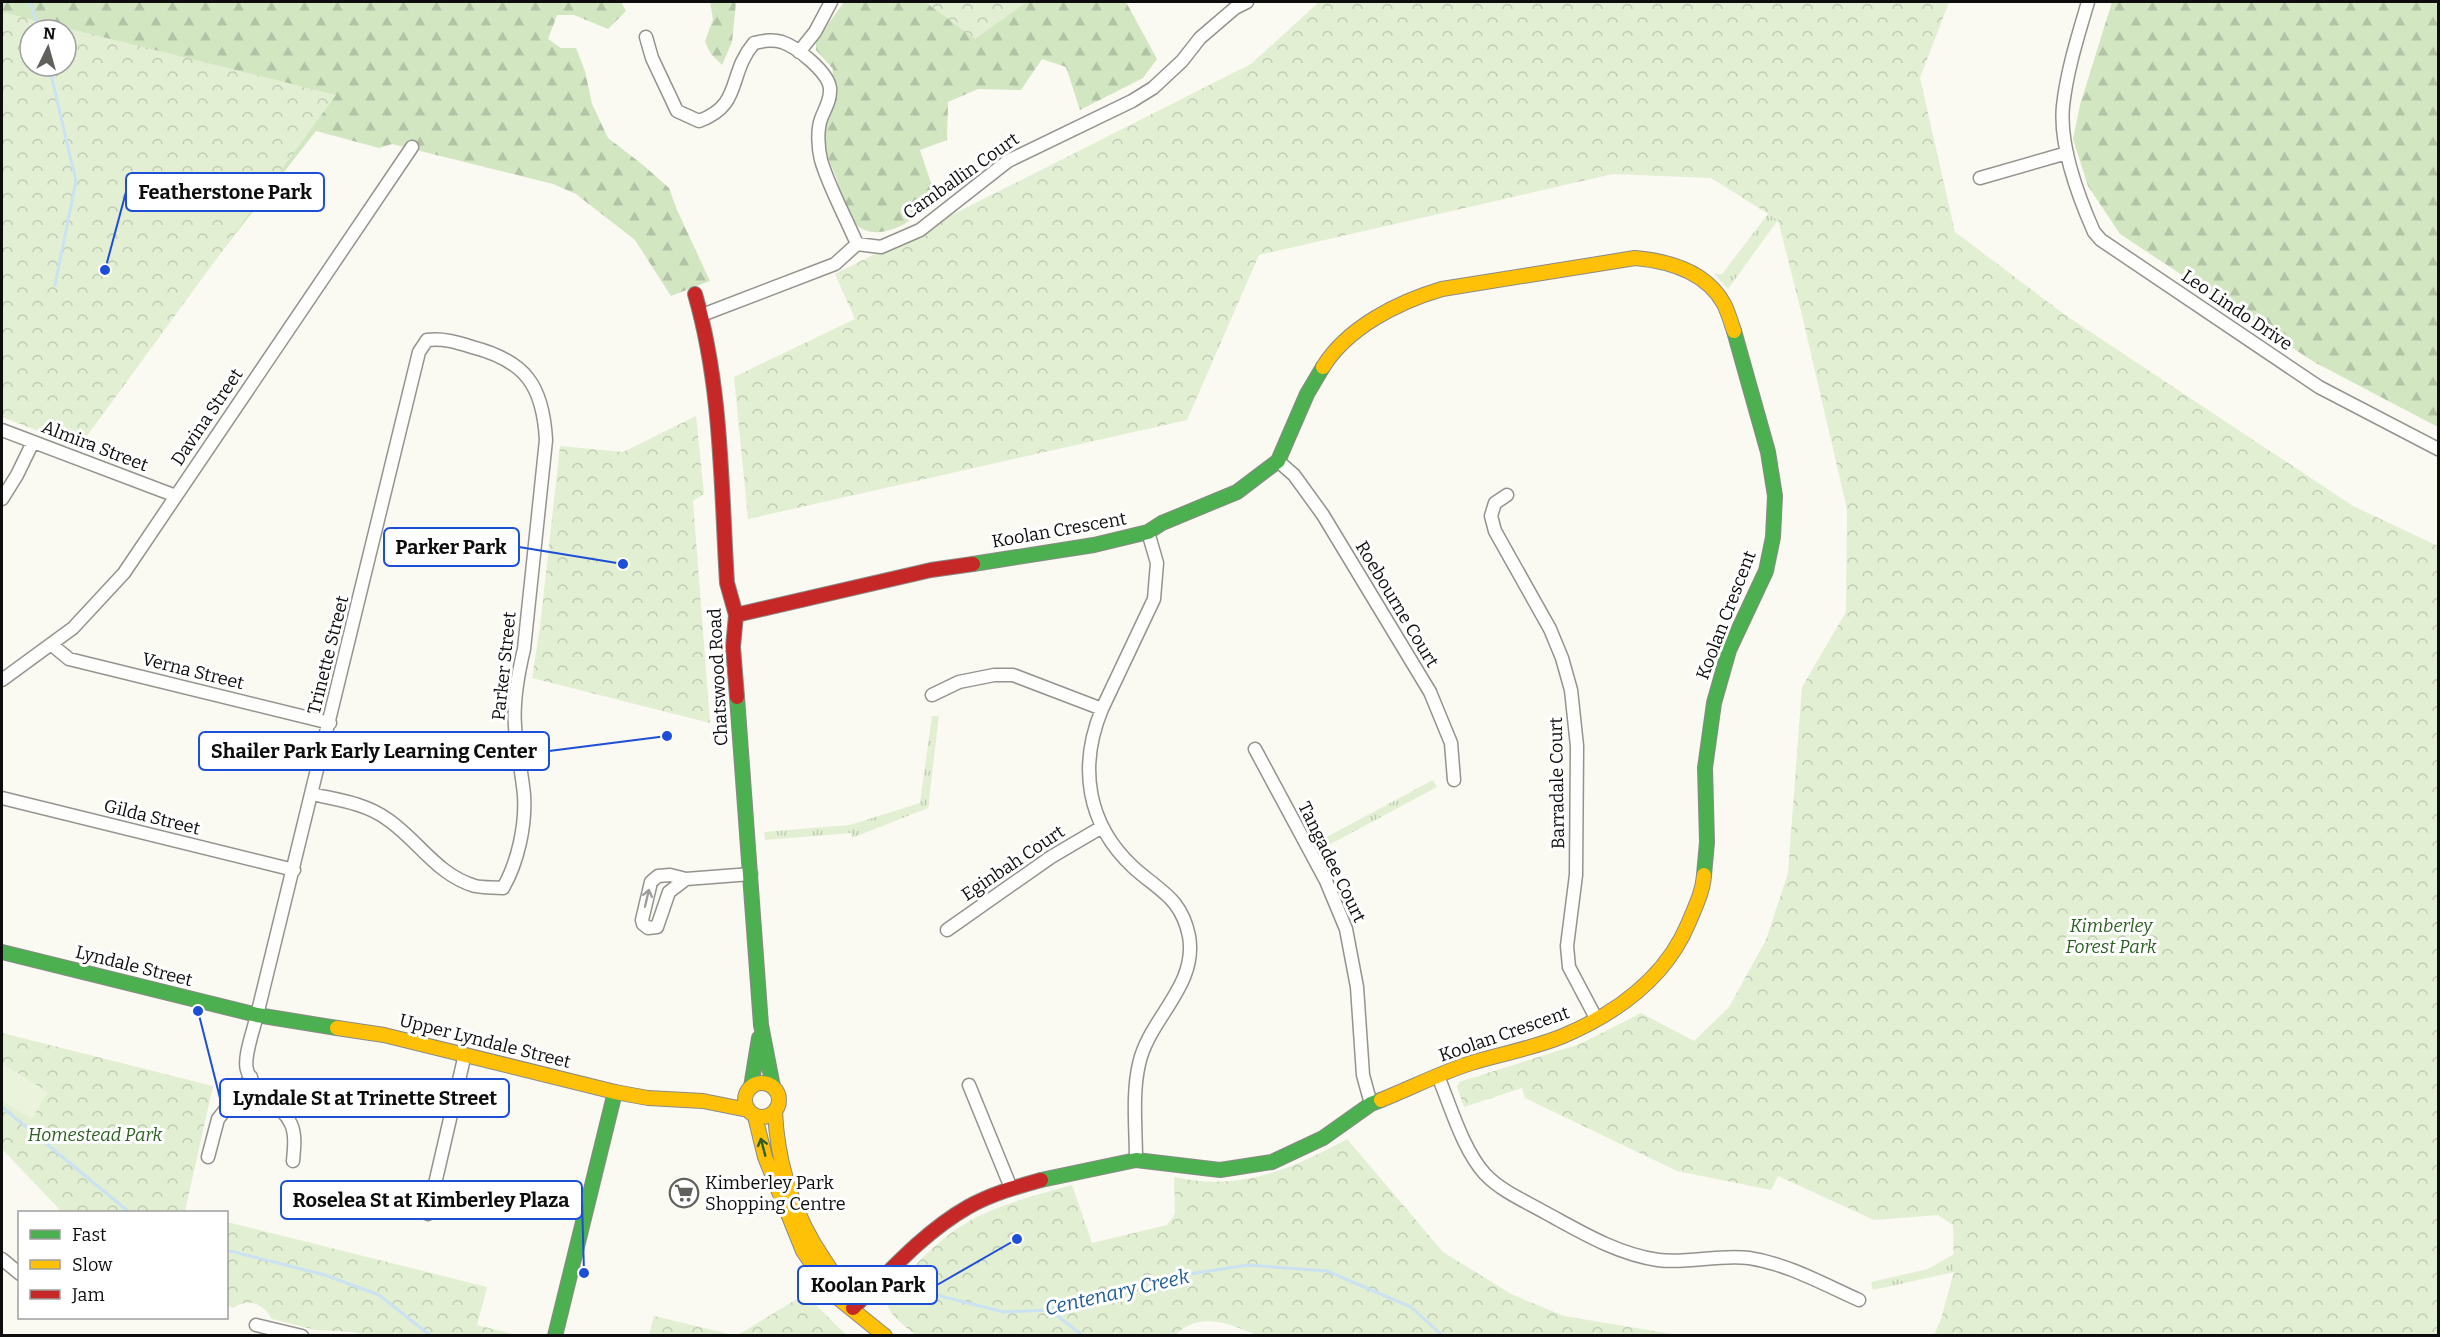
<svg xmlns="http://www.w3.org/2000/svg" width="2440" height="1337" viewBox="0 0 2440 1337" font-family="Bitter,serif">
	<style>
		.grass { fill: url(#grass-tufts) }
		.forest { fill: url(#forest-firs); fill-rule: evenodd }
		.park { fill: url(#park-crowns); fill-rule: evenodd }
		.pitch { fill: #ecf3dd }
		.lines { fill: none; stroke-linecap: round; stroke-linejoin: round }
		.stream { stroke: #cae2f2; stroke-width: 3 }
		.street-casing { stroke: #949390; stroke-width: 15 }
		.fast-casing { stroke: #8a8a87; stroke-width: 16 }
		.slow-casing { stroke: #8a8a87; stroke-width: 16 }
		.jam-casing { stroke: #8a8a87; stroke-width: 16 }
		.street { stroke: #fefefd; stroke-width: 12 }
		.fast { stroke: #4caf50; stroke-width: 14 }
		.slow { stroke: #ffc107; stroke-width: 14 }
		.jam { stroke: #c62828; stroke-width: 14 }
		.oneway { stroke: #9e9e9d }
		.oneway2 { stroke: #2c5e2e }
		.labels { text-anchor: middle; stroke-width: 6; stroke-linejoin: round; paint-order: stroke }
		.street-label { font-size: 18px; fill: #0d0d0d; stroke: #fff }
		.park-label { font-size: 18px; font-style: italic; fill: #2b6021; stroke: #fff }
		.poi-label { font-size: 18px; fill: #0d0d0d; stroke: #fff; text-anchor: start }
		.water-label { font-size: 20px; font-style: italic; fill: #1e5b97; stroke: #fff }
		.leader { fill: none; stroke: #1d4ed8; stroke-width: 2 }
		.callout-dot { fill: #1d4ed8; stroke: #fff; stroke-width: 2 }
		.callout { fill: #fff; stroke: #1d4ed8; stroke-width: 2 }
		.callout-label { font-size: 20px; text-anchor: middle; font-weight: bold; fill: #0d0d0d }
	</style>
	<defs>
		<pattern id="grass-tufts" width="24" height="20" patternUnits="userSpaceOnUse" patternTransform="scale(1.5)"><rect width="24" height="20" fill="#e2efd3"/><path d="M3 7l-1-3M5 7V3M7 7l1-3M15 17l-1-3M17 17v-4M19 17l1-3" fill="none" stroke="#c1ccb4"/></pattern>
		<pattern id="forest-firs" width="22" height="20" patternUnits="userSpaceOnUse" patternTransform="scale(1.5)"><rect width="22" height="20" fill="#d2e6c2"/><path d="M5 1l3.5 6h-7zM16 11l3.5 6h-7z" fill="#b3c4a6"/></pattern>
		<pattern id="park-crowns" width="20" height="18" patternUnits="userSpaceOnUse" patternTransform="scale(1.5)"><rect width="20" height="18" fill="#e2efd3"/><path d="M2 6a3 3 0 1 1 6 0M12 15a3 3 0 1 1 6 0" fill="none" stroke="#c1ccb4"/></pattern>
	</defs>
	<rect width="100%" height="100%" fill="#faf9f2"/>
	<path class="grass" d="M 1768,214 L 1778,220 L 1728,289 L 1714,274 L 1722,274 Z
		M 932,716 L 939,716 L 928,808 L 852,838 L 851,833 L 765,840 L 764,832 L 850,825 L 920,803 Z
		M 1433,780 L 1437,787 L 1325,847 L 1321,840 Z
		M 1954,1254 L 1954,1272 L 1873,1290 L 1871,1282 L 1928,1269 Z"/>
	<path class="forest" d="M 2,2 L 621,2 L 626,11 L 608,29 L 574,15 L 557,15 L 548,39 L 561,48 L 576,48 L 585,71 L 592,104 L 608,138 L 643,165 L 669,188 L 677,210 L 710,281 L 671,296 L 635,240 L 576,194 L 553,184 L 392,144 L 379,148 L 316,131 L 115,388 L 2,70 ZM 30,30 L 66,30 L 66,66 L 30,66 Z
		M 710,2 L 736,2 L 732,42 L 722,65 L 711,54 L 705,42 L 713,19 Z
		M 844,2 L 1126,2 L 1157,59 L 1143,78 L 1080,110 L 1066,67 L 1042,59 L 1021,90 L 978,89 L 948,102 L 947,140 L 920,150 L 936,198 C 921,216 883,244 859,227 C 846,217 841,191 836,177 C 831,164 824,151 822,137 C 820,121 832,89 833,69 L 816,50 L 816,41 Z
		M 2112,2 L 2438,2 L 2438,427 L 2314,362 L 2120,234 L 2088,186 L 2073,139 L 2080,105 Z"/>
	<path class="park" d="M 925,2 L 1027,2 L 975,39 Z
		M 1319,2 L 1949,2 L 1920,78 L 1955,232 L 2065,315 L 2353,506 L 2438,546 L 2438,1335 L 1934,1335 L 1941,1319 L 1954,1272 L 1953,1225 L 1938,1215 L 1874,1220 L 1778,1176 L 1771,1190 L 1677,1171 L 1525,1098 L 1522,1088 L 1464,1107 L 1457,1087 L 1459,1082 L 1580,1044 L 1641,1013 L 1694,1041 L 1729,1007 L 1766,940 L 1788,873 L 1802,687 L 1846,612 L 1847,509 L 1802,315 L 1778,220 L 1711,178 L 1613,174 L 1259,255 L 1187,420 L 748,519 L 734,377 L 855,319 L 835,274 L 1251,64 Z
		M 2,12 L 336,95 L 79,447 L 2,417 ZM 30,30 L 66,30 L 66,66 L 30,66 Z
		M 696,416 L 704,494 L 693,501 L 710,723 L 532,678 L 540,627 L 560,446 L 623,452 Z
		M 2,1033 L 213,1086 L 185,1211 L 190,1212 L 62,1212 L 2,1149 Z
		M 1347,1139 L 1443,1252 L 1511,1294 L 1564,1316 L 1678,1335 L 1261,1336 C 1229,1325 1203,1309 1175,1335 L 918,1336 C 907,1328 881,1310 887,1293 C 890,1285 903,1276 910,1270 C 930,1250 953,1228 979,1216 C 1008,1202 1040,1194 1072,1185 L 1092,1243 L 1167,1225 L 1175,1214 L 1174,1177 C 1240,1192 1292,1169 1347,1139 Z
		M 227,1222 L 487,1287 L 477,1325 L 517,1335 L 366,1335 L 353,1332 L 316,1330 L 272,1319 C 263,1303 249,1298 233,1308 L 227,1305 Z
		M 805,1294 L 846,1335 L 738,1335 Z
		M 654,1316 L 733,1335 L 734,1335 L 649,1335 Z"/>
	<path class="pitch" d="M 3,1064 L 48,1092 L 32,1119 L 2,1101 Z"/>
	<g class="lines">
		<path class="stream" d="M 30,2 L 39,30
			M 49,66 L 76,181 L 55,285
			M 2,1107 L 129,1212
			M 226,1250 L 325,1275 L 379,1295 L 431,1336
			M 918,1295 L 936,1295 L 1004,1312 L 1050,1310 L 1164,1278 L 1248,1265 L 1327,1271 L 1411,1307 L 1443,1336
			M 1050,1310 L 1083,1336"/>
		<g class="street-casing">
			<path id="street" d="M 2088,2 C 2078,36 2067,70 2063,106 C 2059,146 2078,196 2094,232 L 2101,240 L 2319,387 L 2438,449
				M 646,37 L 652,58 L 677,111 L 699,121 C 743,105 727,75 754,43 C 764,41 772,39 782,42 C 797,47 828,72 830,88 C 831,100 825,108 821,119 C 817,130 818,148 821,160 C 828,185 846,218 857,244
				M 799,52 L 815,32 L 831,2
				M 1980,178 L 2067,153
				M 702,315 L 835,264 L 857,244 L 881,247 L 920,230 L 1008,161 L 1132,101 L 1153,88 L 1182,61 L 1200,38 L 1235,8 L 1247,2
				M 2,430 L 176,496
				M 1278,461 L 1294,475 L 1323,515 L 1430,692 L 1451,743 L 1454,780
				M 1507,495 L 1495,503 L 1491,516 L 1495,531 L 1550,629 L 1562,658 L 1571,690 L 1577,746 L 1576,875 L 1567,946 L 1569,967 L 1596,1018
				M 2,499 L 17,475 L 33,442
				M 52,645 L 69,659 L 330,723
				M 2,680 L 73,628 L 124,573 L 412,147
				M 932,695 L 959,682 L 994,675 L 1013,675 L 1102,709
				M 1255,749 L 1326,881 L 1346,929 L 1357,987 L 1363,1075 L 1371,1104
				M 2,798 L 294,870
				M 686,879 L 669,892 L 657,927 L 648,928 L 643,924 L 642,920 L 651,882 L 658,876 L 670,875 L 686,879 L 751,874
				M 947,930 L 1051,857 L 1102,827
				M 1438,1076 C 1450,1105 1463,1150 1485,1174 C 1501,1191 1525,1201 1546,1213 C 1581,1232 1617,1254 1658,1260 C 1688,1264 1719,1254 1749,1258 C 1788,1264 1823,1284 1859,1300
				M 969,1085 L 1011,1188
				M 208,1157 L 218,1119 L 251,1077
				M 1136,1160 C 1136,1129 1132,1094 1139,1064 C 1149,1018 1198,986 1189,936 C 1181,897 1159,891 1133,867 C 1087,824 1078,767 1102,709 L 1154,599 L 1157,563 L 1148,532
				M 293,1161 C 294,1149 296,1135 291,1124 C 281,1102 254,1094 247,1070 C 243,1057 254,1029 257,1015 L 419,352 L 427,340 C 443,338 456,342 472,347 C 526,361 543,386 546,440 L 524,649 C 518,674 513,700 515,726 C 516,749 522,772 524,795 C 526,825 518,862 503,888 C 494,887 484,888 475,886 C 437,875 418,840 387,819 C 365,803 338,800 312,794
				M 428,1214 L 465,1054
				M 2,1259 L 20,1274
				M 256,1325 L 302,1336"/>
		</g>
		<g class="fast-casing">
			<path id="fast" d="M 973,564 L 1094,545 L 1148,532 L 1162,523 L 1237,492 L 1278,461 L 1307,394 L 1323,367
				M 737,697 L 761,1025 L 773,1087
				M 1704,875 L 1707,842 L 1705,768 L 1714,703 L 1729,650 L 1766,571 L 1773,537 L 1775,496 L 1768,452 L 1734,331
				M 2,952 L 257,1015 L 337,1028
				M 751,1087 L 759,1038
				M 1041,1180 L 1136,1160 L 1220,1170 L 1272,1162 L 1323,1138 L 1371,1104 L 1381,1100
				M 555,1336 L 615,1092"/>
		</g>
		<g class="slow-casing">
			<path id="slow" d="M 1323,367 C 1348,327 1398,302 1442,289 L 1635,258 C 1669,261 1706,271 1724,304 C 1728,312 1731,322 1734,331
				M 337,1028 L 384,1035 L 615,1092 L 648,1098 L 703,1101 L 748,1110
				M745 1100a17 17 0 1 1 34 0a17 17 0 1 1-34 0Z
				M 1381,1100 C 1411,1088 1440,1073 1471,1063 C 1501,1054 1534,1048 1563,1036 C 1617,1013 1666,978 1689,922 C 1695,907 1703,892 1704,875
				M 775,1111 C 777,1158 790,1202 813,1242 C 825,1262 839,1281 850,1301
				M 755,1116 L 765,1157 L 803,1251 L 833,1294 L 885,1336"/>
		</g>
		<g class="jam-casing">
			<path id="jam" d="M 695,294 C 722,387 721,486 727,583 L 736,615 L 733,647 L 737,697
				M 736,615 L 931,570 L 973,564
				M 853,1308 C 888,1273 924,1232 968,1207 C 991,1194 1016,1187 1041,1180"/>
		</g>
		<use href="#street" class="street"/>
		<use href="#fast" class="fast"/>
		<use href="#slow" class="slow"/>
		<use href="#jam" class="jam"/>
	</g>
	<defs><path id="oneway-shaft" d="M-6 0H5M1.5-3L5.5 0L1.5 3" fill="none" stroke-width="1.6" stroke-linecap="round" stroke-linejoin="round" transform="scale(1.5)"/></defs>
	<use class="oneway" href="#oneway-shaft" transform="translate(647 898) rotate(-77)"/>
	<use class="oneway2" href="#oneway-shaft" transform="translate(763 1147) rotate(-105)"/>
	<defs>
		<g id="supermarket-ring" transform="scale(1.5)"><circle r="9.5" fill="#fff" stroke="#60605d" stroke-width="1.5"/><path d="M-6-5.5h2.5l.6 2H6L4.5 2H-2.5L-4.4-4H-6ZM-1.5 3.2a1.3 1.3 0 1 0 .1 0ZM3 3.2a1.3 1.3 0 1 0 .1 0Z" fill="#60605d"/></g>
	</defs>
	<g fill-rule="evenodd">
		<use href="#supermarket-ring" x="684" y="1193"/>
	</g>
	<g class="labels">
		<g class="street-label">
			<text transform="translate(961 176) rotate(-35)" y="6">Camballin Court</text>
			<text transform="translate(2237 310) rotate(34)" y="6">Leo Lindo Drive</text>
			<text transform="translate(207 417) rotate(-56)" y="6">Davina Street</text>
			<text transform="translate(95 446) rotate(21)" y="6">Almira Street</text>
			<text transform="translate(1059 530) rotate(-10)" y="6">Koolan Crescent</text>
			<text transform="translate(1397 604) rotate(59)" y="6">Roebourne Court</text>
			<text transform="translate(1726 615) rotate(-69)" y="6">Koolan Crescent</text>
			<text transform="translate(328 655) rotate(-76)" y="6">Trinette Street</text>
			<text transform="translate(504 666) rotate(-84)" y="6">Parker Street</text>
			<text transform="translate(193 671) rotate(14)" y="6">Verna Street</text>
			<text transform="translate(718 677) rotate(-93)" y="6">Chatswood Road</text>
			<text transform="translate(1557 783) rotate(-91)" y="6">Barradale Court</text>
			<text transform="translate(152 817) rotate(14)" y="6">Gilda Street</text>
			<text transform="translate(1332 862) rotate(64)" y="6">Tangadee Court</text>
			<text transform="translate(1013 863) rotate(-34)" y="6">Eginbah Court</text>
			<text transform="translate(134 966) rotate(14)" y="6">Lyndale Street</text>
			<text transform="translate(1504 1034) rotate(-19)" y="6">Koolan Crescent</text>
			<text transform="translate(485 1041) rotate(14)" y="6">Upper Lyndale Street</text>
		</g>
		<g class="park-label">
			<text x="2111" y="932">Kimberley<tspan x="2111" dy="21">Forest Park</tspan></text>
			<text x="95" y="1141">Homestead Park</text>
		</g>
		<g class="poi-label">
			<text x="705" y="1189">Kimberley Park<tspan x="705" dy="21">Shopping Centre</tspan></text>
		</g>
		<g class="water-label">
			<text transform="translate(1117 1292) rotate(-13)" y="7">Centenary Creek</text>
		</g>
	</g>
	<path class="leader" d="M105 270L126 192M623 564L519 547M667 736L549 751M198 1011L220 1098M584 1273L582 1200M1017 1239L937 1285"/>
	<g class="callout-dot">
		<circle cx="105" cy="270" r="6"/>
		<circle cx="623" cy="564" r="6"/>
		<circle cx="667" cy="736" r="6"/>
		<circle cx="198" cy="1011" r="6"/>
		<circle cx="584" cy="1273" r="6"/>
		<circle cx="1017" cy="1239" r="6"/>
	</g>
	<g class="callout">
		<rect x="126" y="173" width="198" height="38" rx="6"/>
		<rect x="384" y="528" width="135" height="38" rx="6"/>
		<rect x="199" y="732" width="350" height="38" rx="6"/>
		<rect x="220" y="1079" width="289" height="38" rx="6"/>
		<rect x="281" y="1181" width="301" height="38" rx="6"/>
		<rect x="798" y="1266" width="139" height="38" rx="6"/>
	</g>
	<g class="callout-label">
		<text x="225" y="199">Featherstone Park</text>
		<text x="451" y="554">Parker Park</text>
		<text x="374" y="758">Shailer Park Early Learning Center</text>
		<text x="365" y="1105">Lyndale St at Trinette Street</text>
		<text x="431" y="1207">Roselea St at Kimberley Plaza</text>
		<text x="868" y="1292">Koolan Park</text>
	</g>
	<rect width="2440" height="1337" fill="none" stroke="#0d0d0d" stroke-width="6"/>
	<rect x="18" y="1211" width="210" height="108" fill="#ffffff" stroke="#9e9e9e" stroke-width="1.5"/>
	<rect x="30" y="1230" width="30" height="9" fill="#4caf50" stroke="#9e9e9e" stroke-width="1.5"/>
	<text x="72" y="1241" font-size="18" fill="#0d0d0d">Fast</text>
	<rect x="30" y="1260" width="30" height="9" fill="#ffc107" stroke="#9e9e9e" stroke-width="1.5"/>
	<text x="72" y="1271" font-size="18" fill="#0d0d0d">Slow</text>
	<rect x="30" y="1290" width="30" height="9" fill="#c62828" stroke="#9e9e9e" stroke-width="1.5"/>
	<text x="72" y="1301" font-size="18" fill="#0d0d0d">Jam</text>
	<g transform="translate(48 48) rotate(5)"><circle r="28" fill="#ffffff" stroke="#9e9e9e" stroke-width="1.5"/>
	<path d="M0-4.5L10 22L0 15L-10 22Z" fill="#60605d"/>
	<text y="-9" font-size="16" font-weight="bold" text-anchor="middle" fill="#0d0d0d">N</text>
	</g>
</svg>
